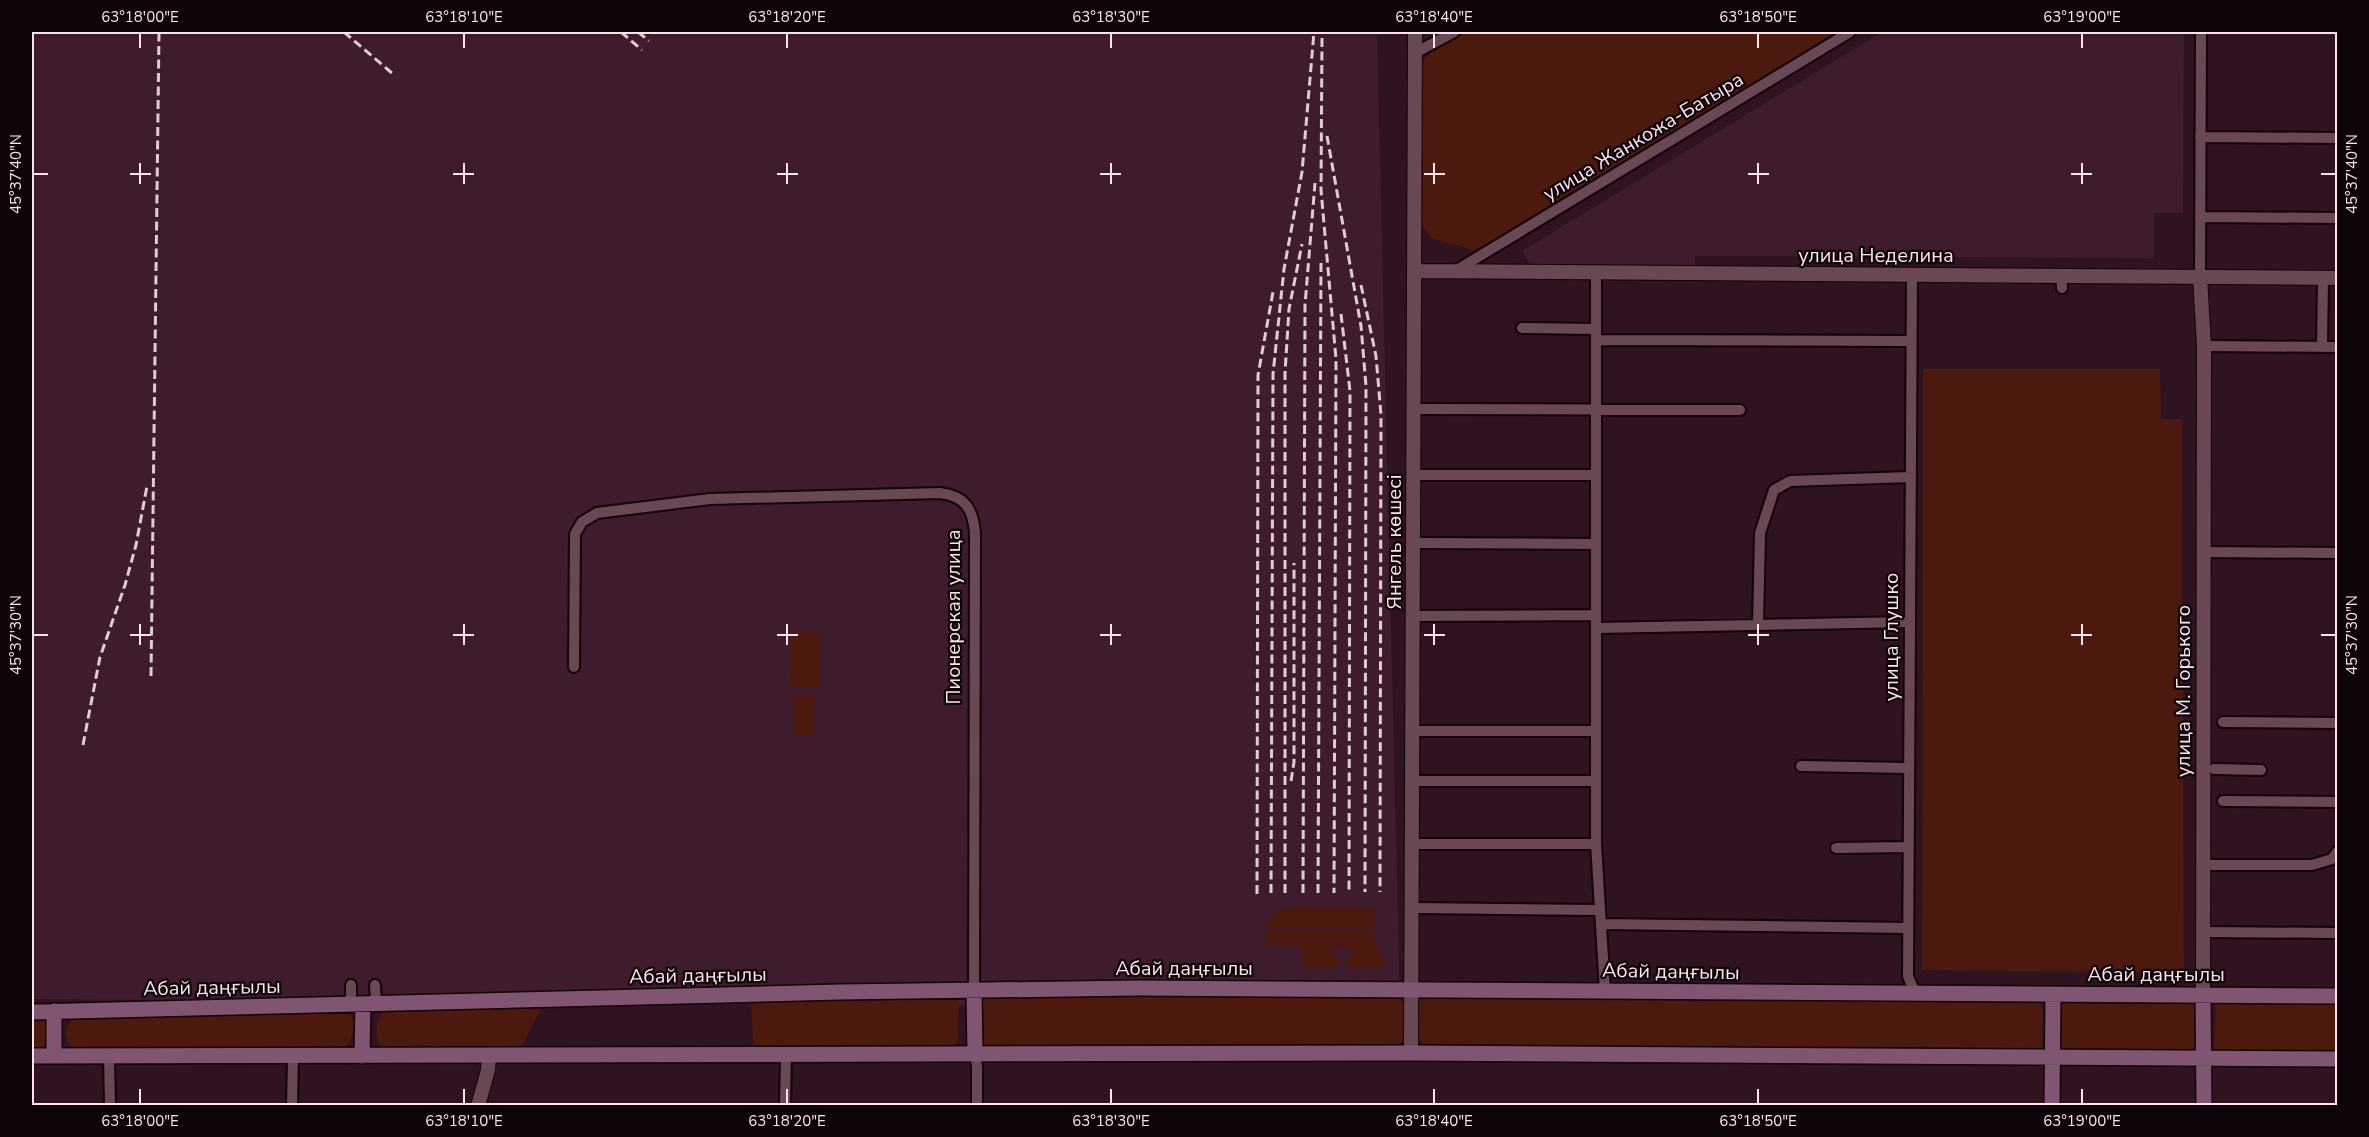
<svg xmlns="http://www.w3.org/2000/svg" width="2369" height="1137" viewBox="0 0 2369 1137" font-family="'Nunito Sans',sans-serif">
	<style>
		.built { fill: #3e1c2d }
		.green { fill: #4b190e }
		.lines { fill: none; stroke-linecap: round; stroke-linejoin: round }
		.minor-casing { stroke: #15010a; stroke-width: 14 }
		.tertiary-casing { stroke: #15010a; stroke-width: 16 }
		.secondary-casing { stroke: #15010a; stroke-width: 18 }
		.minor { stroke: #694856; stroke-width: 10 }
		.tertiary { stroke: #694856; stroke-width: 14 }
		.secondary { stroke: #805571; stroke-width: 15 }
		.rail { stroke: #e0cad3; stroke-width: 3; stroke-dasharray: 9 4.5; stroke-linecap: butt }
		.ticks { fill: none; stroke: #f9e4ec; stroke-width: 2 }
		.labels { text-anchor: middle; stroke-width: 4.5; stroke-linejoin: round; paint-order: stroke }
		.street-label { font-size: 20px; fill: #f9e4ec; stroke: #0f0409 }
		.neatline { fill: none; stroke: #f9e4ec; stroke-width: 2 }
		.ticks-label { font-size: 15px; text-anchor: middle; fill: #f9e4ec }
	</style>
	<rect width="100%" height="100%" fill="#2f1320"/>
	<path class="built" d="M 32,32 L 1377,32 L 1400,1009 L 32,999 Z
		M 1882,32 L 2184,32 L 2183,213 L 2154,213 L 2154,258 L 1695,256 L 1695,266 L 1532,267 L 1522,251 Z"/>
	<path class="green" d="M 1468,32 L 1836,32 L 1476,251 L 1432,238 L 1422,226 L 1421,63 L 1431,52 Z
		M 1923,369 L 2160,369 L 2161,419 L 2182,419 L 2184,973 L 1922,970 Z
		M 791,631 L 820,631 L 819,688 L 790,687 Z
		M 793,695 L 814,695 L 814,736 L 793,736 Z
		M 1375,907 L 1374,927 L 1265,927 L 1272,914 L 1284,908 Z
		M 1265,930 L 1373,930 L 1373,937 L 1388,968 L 1347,968 L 1346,961 L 1349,958 L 1351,952 L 1347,946 L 1338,947 L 1334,952 L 1336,958 L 1339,961 L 1337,968 L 1301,968 L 1301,945 L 1265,945 Z
		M 986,993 L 1398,996 L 1405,1004 C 1405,1018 1408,1037 1398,1046 L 989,1049 L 979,1040 L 979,999 Z
		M 1425,995 L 2033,1000 L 2038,1002 L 2043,1008 L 2042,1047 L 2041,1050 L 1428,1048 L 1419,1039 L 1418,1034 L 1419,1000 Z
		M 953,996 L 959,1000 L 958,1041 L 950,1048 L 753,1049 L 751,998 Z
		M 2337,1000 L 2337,1054 L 2219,1053 L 2214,1048 L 2216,1001 Z
		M 2063,1001 L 2190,1001 L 2197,1006 L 2197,1045 L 2191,1052 L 2062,1051 L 2059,1048 L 2060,1003 Z
		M 543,1004 L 520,1050 L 383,1051 C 374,1036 374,1023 384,1009 Z
		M 348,1010 C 357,1022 354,1039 344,1049 L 74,1050 C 64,1041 62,1025 75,1018 Z
		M 41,1018 C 52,1028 51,1040 40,1050 L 32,1050 L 32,1019 Z"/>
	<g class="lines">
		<g class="minor-casing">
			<path id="minor" d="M 1415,53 L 1454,32
				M 2200,137 L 2338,138
				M 2200,217 L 2338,218
				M 1455,271 L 1850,32
				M 1596,272 L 1596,844 L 1605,991
				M 1912,275 L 1908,976 L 1913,988 L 1920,994
				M 2061,276 L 2062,288
				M 2200,277 L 2201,32
				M 1522,328 L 1596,329
				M 1596,340 L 1911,341
				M 2204,346 L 2338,347
				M 2322,347 L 2323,278
				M 1414,409 L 1740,410
				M 1414,475 L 1596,475
				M 1413,543 L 1596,544
				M 2204,552 L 2338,553
				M 1413,616 L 1596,615
				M 1758,625 L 1760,533 L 1774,490 L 1790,481 L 1910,477
				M 1596,628 L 1909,622
				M 574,667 L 575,534 L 582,522 L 597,513 L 710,499 L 940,493 C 965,496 973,509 975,533 L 974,991
				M 2223,722 L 2338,723
				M 1413,731 L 1595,731
				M 1801,766 L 1908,768
				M 2214,769 L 2261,770
				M 1413,781 L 1596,781
				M 2223,801 L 2338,802
				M 1412,844 L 1596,844
				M 1836,848 L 1908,847
				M 2204,865 L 2312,865 L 2332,859 L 2338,851
				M 1412,908 L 1598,910
				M 1601,924 L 1908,928
				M 2204,932 L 2338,933
				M 351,985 L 351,1004
				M 375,985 L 376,1003
				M 975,1053 L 977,1067 L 977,1106
				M 109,1056 L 110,1106
				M 292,1106 L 293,1056
				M 785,1106 L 786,1053"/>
		</g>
		<g class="tertiary-casing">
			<path id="tertiary" d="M 1415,271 L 2338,278
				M 2200,277 L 2204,346 L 2203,995
				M 1411,1053 L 1415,32
				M 478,1106 L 488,1070 L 489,1056"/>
		</g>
		<g class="secondary-casing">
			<path id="secondary" d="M 974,991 L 975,1053
				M 2203,995 L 2204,1106
				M 54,1011 L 54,1056
				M 32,1012 L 840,992 L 1138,988 L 2338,996
				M 32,1056 L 1411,1053 L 2338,1059
				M 362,1056 L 363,1004
				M 2052,1106 L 2053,995"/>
		</g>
		<use href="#minor" class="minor"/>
		<use href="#tertiary" class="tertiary"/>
		<use href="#secondary" class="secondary"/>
		<path class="rail" d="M 344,32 L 393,74
			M 621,32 L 642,50
			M 638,32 L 649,41
			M 1322,38 L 1321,190 L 1336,359 L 1334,893
			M 1327,136 L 1361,326 L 1366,386 L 1365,892
			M 1361,285 L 1376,356 L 1381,415 L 1380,892
			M 1341,314 L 1350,391 L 1349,892
			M 151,676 L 159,32
			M 83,745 L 100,657 L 125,585 L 136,545 L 147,486
			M 1291,781 L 1294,762 L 1294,563
			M 1271,893 L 1273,374 L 1284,269 L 1302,172 L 1314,32
			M 1285,893 L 1285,373 L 1289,309 L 1302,244
			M 1303,893 L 1305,305 L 1315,183
			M 1318,893 L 1321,263
			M 1257,894 L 1258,375 L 1273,292"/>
	</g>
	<path class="ticks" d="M 140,33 L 140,48M 464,33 L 464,48M 787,33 L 787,48M 1111,33 L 1111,48M 1434,33 L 1434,48M 1758,33 L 1758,48M 2082,33 L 2082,48M 140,163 L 140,184M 464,163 L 464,184M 787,163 L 787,184M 1111,163 L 1111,184M 1434,163 L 1434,184M 1758,163 L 1758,184M 2082,163 L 2082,184M 33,174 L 48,174M 130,174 L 151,174M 453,174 L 474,174M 777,174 L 798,174M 1100,174 L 1121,174M 1424,174 L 1445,174M 1748,174 L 1769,174M 2071,174 L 2092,174M 2321,174 L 2336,174M 140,624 L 140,645M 464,624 L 464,645M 787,624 L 787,645M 1111,624 L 1111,645M 1434,624 L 1434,645M 1758,624 L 1758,645M 2082,624 L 2082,645M 33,635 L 48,635M 130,635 L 151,635M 453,635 L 474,635M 777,635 L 798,635M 1100,635 L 1121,635M 1424,635 L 1445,635M 1748,635 L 1769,635M 2071,635 L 2092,635M 2321,635 L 2336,635M 140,1089 L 140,1104M 464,1089 L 464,1104M 787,1089 L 787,1104M 1111,1089 L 1111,1104M 1434,1089 L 1434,1104M 1758,1089 L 1758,1104M 2082,1089 L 2082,1104"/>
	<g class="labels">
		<g class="street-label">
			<text transform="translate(1643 136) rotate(-31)" y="7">улица Жанкожа-Батыра</text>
			<text x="1876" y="262">улица Неделина</text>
			<text transform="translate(1394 542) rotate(-90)" y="7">Янгель көшесі</text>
			<text transform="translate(953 617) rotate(-90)" y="7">Пионерская улица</text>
			<text transform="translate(1891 637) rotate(-90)" y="7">улица Глушко</text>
			<text transform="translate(2183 691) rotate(-90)" y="7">улица М. Горького</text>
			<text x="1184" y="975">Абай даңғылы</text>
			<text transform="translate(1671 971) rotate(1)" y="7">Абай даңғылы</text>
			<text x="2156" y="981">Абай даңғылы</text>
			<text transform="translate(698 975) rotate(-1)" y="7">Абай даңғылы</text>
			<text transform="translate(212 987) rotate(-1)" y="7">Абай даңғылы</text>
		</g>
	</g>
	<rect width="2369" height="1137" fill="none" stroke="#0f0409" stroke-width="66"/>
	<rect x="33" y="33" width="2303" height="1071" class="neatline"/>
	<g class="ticks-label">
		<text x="140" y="22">63°18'00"E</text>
		<text x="464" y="22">63°18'10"E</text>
		<text x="787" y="22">63°18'20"E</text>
		<text x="1111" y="22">63°18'30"E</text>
		<text x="1434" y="22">63°18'40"E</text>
		<text x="1758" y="22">63°18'50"E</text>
		<text x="2082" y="22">63°19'00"E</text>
		<text transform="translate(16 174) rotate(-90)" y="5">45°37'40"N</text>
		<text transform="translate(2352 174) rotate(-90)" y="5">45°37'40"N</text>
		<text transform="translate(16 635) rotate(-90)" y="5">45°37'30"N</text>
		<text transform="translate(2352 635) rotate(-90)" y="5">45°37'30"N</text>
		<text x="140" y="1126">63°18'00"E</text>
		<text x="464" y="1126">63°18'10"E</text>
		<text x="787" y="1126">63°18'20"E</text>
		<text x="1111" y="1126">63°18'30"E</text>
		<text x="1434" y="1126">63°18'40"E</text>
		<text x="1758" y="1126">63°18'50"E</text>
		<text x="2082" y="1126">63°19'00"E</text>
	</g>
</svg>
